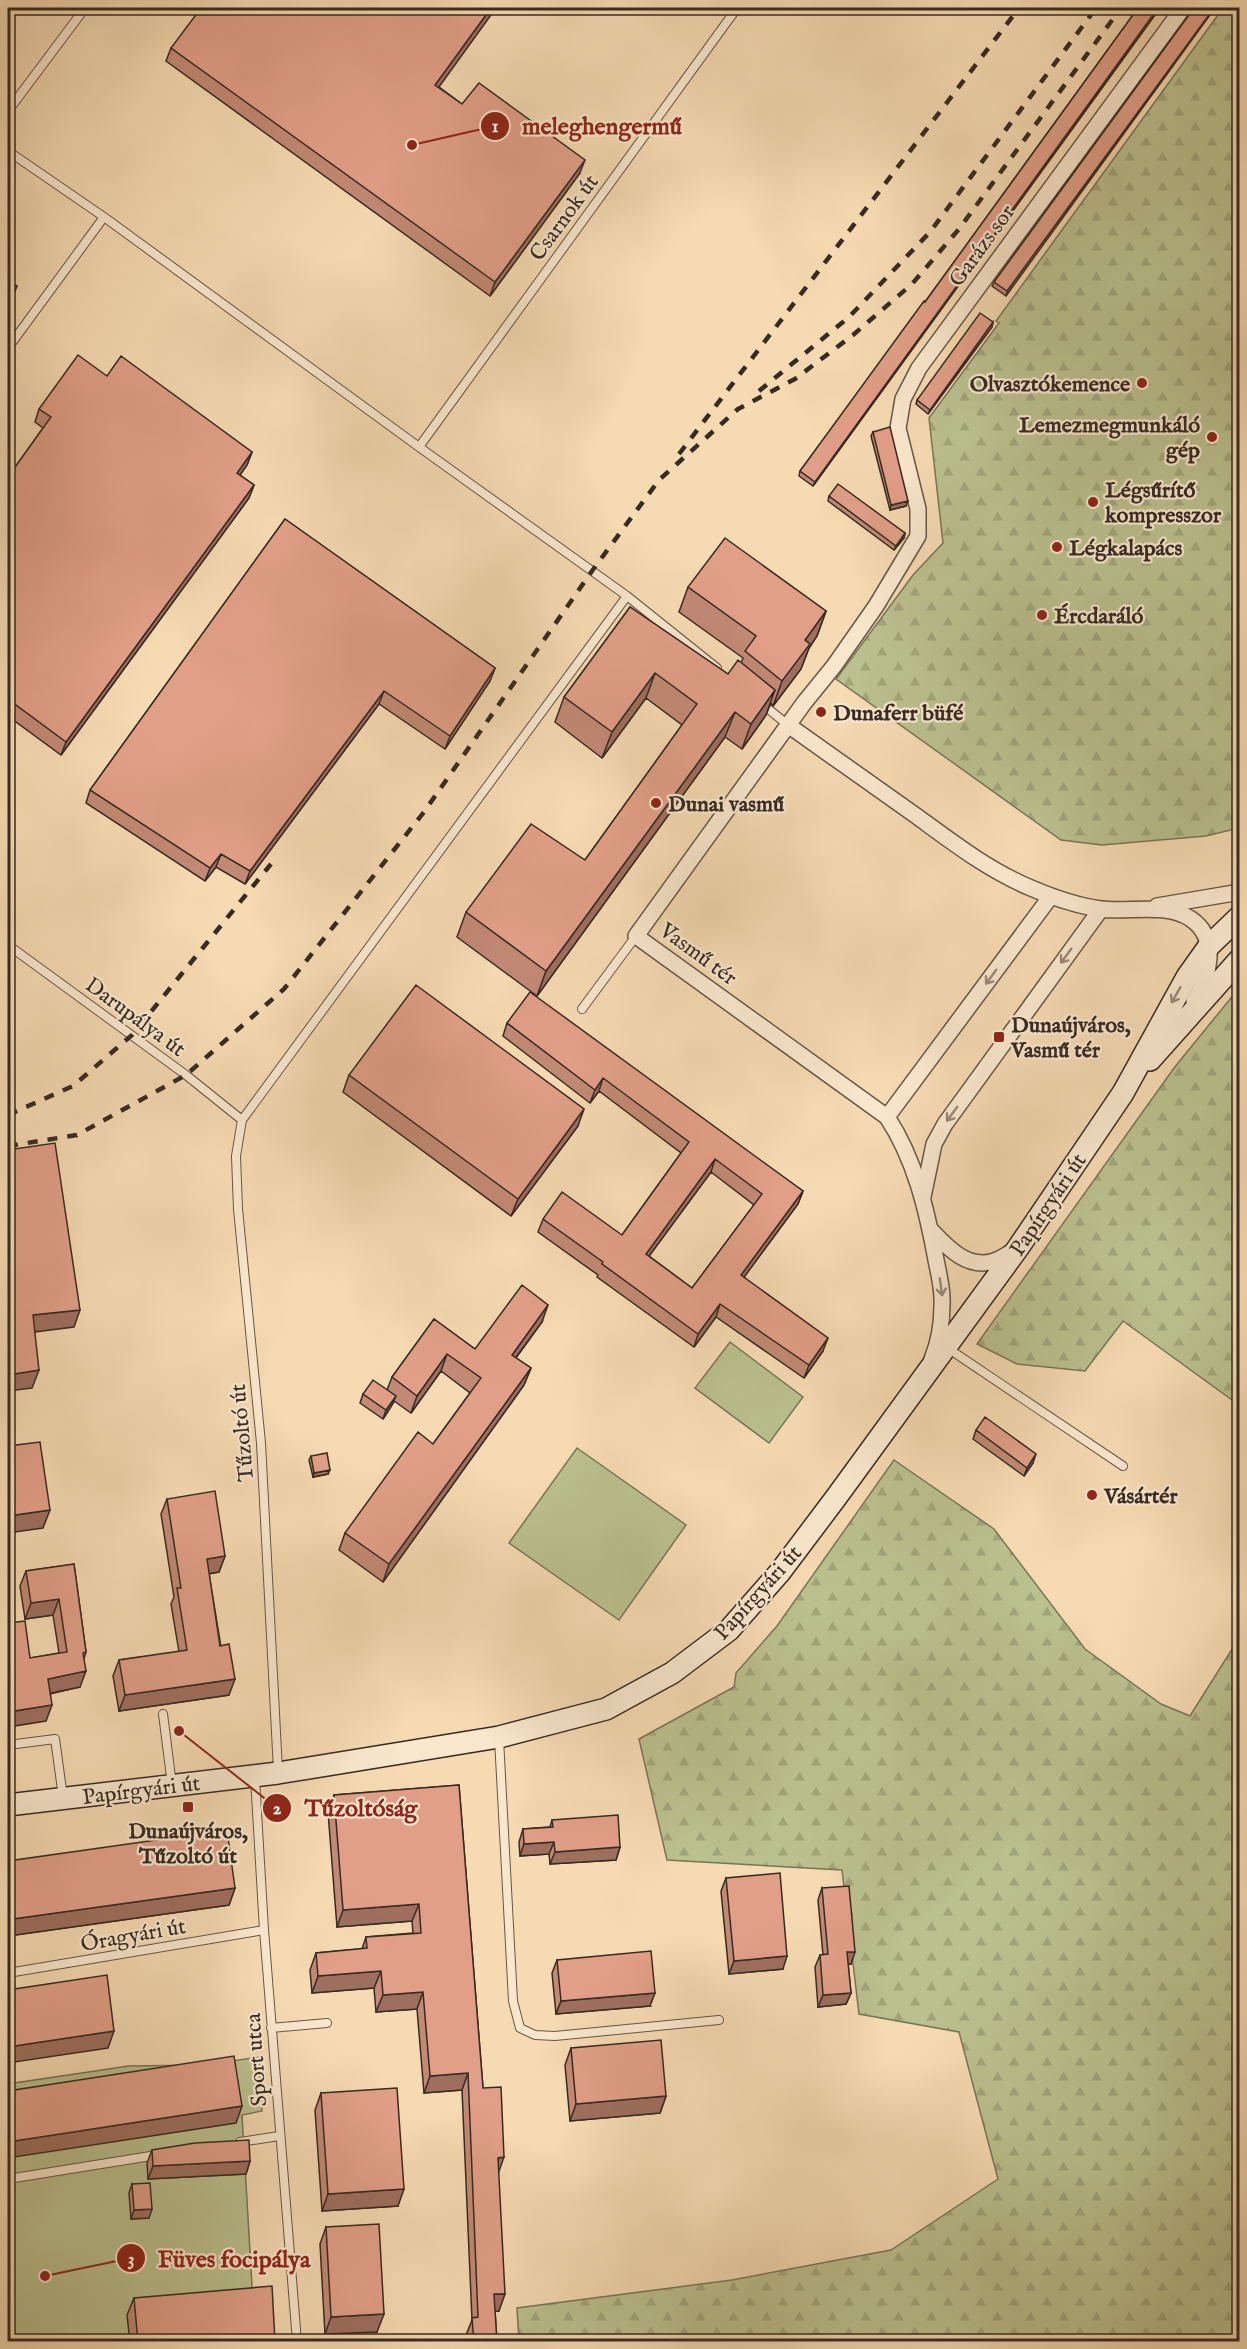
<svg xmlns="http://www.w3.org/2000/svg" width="1247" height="2349" viewBox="0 0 1247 2349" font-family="'IM FELL English',serif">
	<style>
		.forest { fill: url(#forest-firs); stroke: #787559; stroke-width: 1.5 }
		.park { fill: #bac08e; stroke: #787559; stroke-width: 1.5 }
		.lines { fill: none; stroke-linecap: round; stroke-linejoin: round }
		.lane-casing { stroke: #665648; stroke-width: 10 }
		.street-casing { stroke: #665648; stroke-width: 18 }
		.secondary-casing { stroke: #362a24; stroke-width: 24 }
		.lane { stroke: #f9e7cd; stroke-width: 8 }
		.street { stroke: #f9e7cd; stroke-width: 15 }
		.secondary { stroke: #f9e7cd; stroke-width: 21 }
		.rail { stroke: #362a24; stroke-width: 4.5; stroke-dasharray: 10 10; stroke-linecap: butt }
		.wall { fill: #c28974; stroke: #362a24; stroke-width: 1.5; fill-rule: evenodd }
		.shaded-wall { fill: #9e6f5e; stroke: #362a24; stroke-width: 1.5 }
		.building { fill: #e19f87; stroke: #362a24; stroke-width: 1.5; fill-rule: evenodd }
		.oneway { stroke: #988878 }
		.poi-dot { fill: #8f2418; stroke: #f9e7cd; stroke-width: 2 }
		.labels { text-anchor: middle; stroke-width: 4.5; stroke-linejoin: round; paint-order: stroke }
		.street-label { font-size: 22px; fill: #362a24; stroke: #f9e7cd }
		.poi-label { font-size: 22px; font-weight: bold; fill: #362a24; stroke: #f9e7cd; text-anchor: start }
		.leader { fill: none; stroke: #8f2418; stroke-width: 2 }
		.callout-dot { fill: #8f2418; stroke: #f9e7cd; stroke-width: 2 }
		.mark-label { font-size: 18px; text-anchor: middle; font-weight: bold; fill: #fff }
		.callout-label { font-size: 24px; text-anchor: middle; font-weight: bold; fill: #8f2418; stroke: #f9e7cd; stroke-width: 4.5; stroke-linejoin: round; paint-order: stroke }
	</style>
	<defs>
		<pattern id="forest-firs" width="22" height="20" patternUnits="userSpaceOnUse" patternTransform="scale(1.5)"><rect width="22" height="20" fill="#bac08e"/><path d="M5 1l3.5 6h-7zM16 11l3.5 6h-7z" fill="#a0a57a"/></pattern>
	</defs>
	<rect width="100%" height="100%" fill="#f6dab2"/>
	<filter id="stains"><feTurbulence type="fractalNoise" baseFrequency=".00333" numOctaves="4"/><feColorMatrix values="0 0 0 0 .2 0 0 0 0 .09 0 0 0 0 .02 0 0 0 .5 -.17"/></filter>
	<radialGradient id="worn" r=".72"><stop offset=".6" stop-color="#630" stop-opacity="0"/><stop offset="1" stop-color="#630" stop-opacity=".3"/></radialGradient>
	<path class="forest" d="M 1223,8 L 1240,8 L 1239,828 L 1206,836 L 1102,845 L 1061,840 L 836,679 L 913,575 L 943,543 L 929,418 L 999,323 L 996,321 Z
		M 1239,988 L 1239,1405 L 1123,1321 L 1085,1371 L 1017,1364 L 977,1344 L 1174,1068 Z
		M 894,1460 L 994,1529 L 1085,1649 L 1161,1704 L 1190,1716 L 1239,1638 L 1239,2341 L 519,2342 L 517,2308 L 732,2280 L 891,2250 L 998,2179 L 959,2032 L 859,2014 L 842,1870 L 667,1860 L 639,1739 L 734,1687 L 736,1673 L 777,1626 Z"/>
	<path class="park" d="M 730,1342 L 803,1397 L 769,1443 L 695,1388 Z
		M 577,1448 L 686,1525 L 619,1620 L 509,1543 Z
		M 259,2057 L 262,2111 L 242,2115 L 253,2303 L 268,2341 L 8,2342 L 8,2084 L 129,2066 L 205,2065 Z"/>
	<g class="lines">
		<g class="lane-casing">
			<path id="lane" d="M 8,111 L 85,8
				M 8,151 L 104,217 L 419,447 L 627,596 L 717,668
				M 8,348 L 104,217
				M 419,447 L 737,8
				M 761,703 L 788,725
				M 8,945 L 186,1075 L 242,1120
				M 582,1009 L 636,936
				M 946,1347 L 1123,1466
				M 163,1714 L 172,1785
				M 499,1739 L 513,2001 L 520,2028 L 535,2035 L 555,2036 L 719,2020
				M 8,1745 L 55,1739 L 63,1797
				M 278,1771 L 261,1443 L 238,1209 L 236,1156 L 242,1120 L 627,596
				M 255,1778 L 264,1930 L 297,2342
				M 8,1973 L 264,1930
				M 271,2028 L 327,2023
				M 240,2142 L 279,2136
				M 8,2179 L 157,2155"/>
		</g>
		<g class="street-casing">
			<path id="street" d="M 788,725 C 830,755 873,785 915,815 C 952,842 988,870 1031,888 C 1052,897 1078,906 1101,909 C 1129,913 1165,902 1191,919 C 1220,939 1209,977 1194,1001
				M 1157,906 L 1240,892
				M 887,1117 L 1051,896
				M 923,1197 L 934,1144 L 945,1124 L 1101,909
				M 930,1229 C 946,1246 967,1270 994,1261 C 1001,1259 1008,1254 1014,1250
				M 932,1359 C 939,1342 942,1323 942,1305 C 943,1290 939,1275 936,1260 C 927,1211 915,1159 887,1117 L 636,936 L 804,703 L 834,666 L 876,606 L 918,536 L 918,509 L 898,428 L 903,399 L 919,368 L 1183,8"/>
		</g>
		<g class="secondary-casing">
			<path id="secondary" d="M 1150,1060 L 1240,959
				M 8,1805 L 278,1773 L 499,1737 L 606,1709 L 672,1673 L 729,1630 L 780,1572 L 835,1499 L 1018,1248 L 1123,1093 L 1187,977 L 1209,946 L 1240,916"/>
		</g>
		<use href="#lane" class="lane"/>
		<use href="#street" class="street"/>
		<use href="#secondary" class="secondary"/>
		<path class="rail" d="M 759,391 L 849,317 L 930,232 L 1096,8
			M 679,454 L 1019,8
			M 8,1115 L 73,1086 L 132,1035 L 271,864
			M 8,1146 L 77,1135 L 186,1075 L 284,989 L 424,812 L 592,571 L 659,480 L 738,409 L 795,379 L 853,335 L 912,284 L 959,229 L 1121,8"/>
	</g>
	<path class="wall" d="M 1138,8 L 1160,8 L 813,486 L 799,476 L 800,471 L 925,302 Z
		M 1194,8 L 1006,296 L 992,286 L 994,282 Z
		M 171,48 L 439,87 L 462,104 L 580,173 L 490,296 L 166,61 Z
		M 993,322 L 992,327 L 928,414 L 916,404 L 917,400 Z
		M 107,376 L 252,452 L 247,465 L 240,475 L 254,485 L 249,498 L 61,755 L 8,716 L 8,477 L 43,428 L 35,422 L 39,409 Z
		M 873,432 L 906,506 L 890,510 L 871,436 Z
		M 829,496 L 905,533 L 904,538 L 894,550 L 828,501 Z
		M 285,519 L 495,668 L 490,681 L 445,749 L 379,704 L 245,884 L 216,867 L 205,881 L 86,803 L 90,790 Z
		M 688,587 L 826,611 L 817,636 L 809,648 L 801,669 L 773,706 L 771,703 L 766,715 L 742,749 L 725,737 L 537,996 L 457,937 L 466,912 L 585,860 L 682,725 L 646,698 L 602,758 L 555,722 L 564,697 L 630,607 L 728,674 L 741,663 L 743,658 L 679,612 Z
		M 507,1023 L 803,1191 L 798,1204 L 744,1277 L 823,1351 L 804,1378 L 716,1317 L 694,1347 L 597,1277 L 598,1275 L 538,1232 L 543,1219 L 622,1235 L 681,1153 L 599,1091 L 590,1103 L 503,1036 ZM 711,1172 L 754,1205 L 692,1288 L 649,1256 Z
		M 349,1075 L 578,1126 L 511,1216 L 343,1092 Z
		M 434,1319 L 475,1349 L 542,1322 L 516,1358 L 531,1368 L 524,1385 L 383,1582 L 339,1550 L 345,1533 L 433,1444 L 470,1393 L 441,1371 L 411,1413 L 394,1401 L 392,1405 L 383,1419 L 360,1403 L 363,1394 L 387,1390 L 392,1377 Z
		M 976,1430 L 1033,1463 L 1024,1476 L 973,1439 Z
		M 311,1456 L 328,1474 L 313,1477 L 309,1460 Z
		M 167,1499 L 225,1556 L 219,1572 L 209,1574 L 229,1695 L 119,1711 L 113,1676 L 119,1660 L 179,1652 L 171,1604 L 174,1597 L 161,1514 Z
		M 74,1564 L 86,1652 L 84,1659 L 80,1687 L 50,1694 L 46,1721 L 30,1658 L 59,1653 L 53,1615 L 25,1619 L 20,1586 L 26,1571 Z
		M 459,1785 L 483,2088 L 498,2173 L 499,2311 L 495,2311 L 497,2342 L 467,2342 L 466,2335 L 472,2320 L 462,2090 L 424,2093 L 417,2009 L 376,2012 L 374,1988 L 312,1993 L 310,1970 L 316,1953 L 362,1949 L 366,1937 L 413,1933 L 412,1921 L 337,1927 L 328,1812 L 334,1795 Z
		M 552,1820 L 620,1847 L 616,1860 L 550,1864 L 549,1854 L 520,1856 L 519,1842 L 523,1829 L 550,1827 Z
		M 8,1861 L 235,1888 L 229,1905 L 8,1936 Z
		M 726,1878 L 783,1969 L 729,1974 L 721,1891 Z
		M 822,1888 L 851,1964 L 848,1964 L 851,1993 L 846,2004 L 818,2007 L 815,1967 L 820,1955 L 823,1955 L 818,1900 Z
		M 557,1960 L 650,2006 L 556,2014 L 552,1973 Z
		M 571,2048 L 666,2096 L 660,2113 L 570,2121 L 565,2065 Z
		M 321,2093 L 398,2206 L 322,2211 L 315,2110 Z
		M 152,2150 L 250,2161 L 246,2174 L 148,2179 L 147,2163 Z
		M 132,2184 L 149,2218 L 131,2219 L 129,2193 Z
		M 326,2227 L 377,2332 L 325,2334 L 320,2244 Z
		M 134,2298 L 275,2342 L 130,2342 L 127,2315 Z"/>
	<path class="shaded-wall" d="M 491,8 L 496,8 L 431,98 L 435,85 Z
		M 1158,8 L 1160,8 L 813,486 L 815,482 Z
		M 1214,8 L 1215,8 L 1006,296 L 1007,291 Z
		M 585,160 L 580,173 L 490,296 L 495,282 Z
		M 17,286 L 12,299 L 8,305 L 8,299 Z
		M 993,322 L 992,327 L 928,414 L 930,410 Z
		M 252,452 L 247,465 L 232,486 L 237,473 Z
		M 254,485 L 249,498 L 61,755 L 66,742 Z
		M 908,501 L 906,506 L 890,510 L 891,505 Z
		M 905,533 L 904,538 L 894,550 L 896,546 Z
		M 826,611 L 817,636 L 809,648 L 801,669 L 773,706 L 782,681 L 805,640 Z
		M 495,668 L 490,681 L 445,749 L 450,736 Z
		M 655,673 L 646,698 L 602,758 L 612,732 Z
		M 775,690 L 766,715 L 742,749 L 751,724 Z
		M 384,691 L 379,704 L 245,884 L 250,871 Z
		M 735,712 L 725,737 L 537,996 L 546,971 Z
		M 221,854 L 216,867 L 205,881 L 210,868 Z
		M 603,1078 L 599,1091 L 590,1103 L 595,1090 Z
		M 584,1109 L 578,1126 L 511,1216 L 518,1199 Z
		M 715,1159 L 711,1172 L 641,1267 L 646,1254 Z
		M 803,1191 L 798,1204 L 736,1288 L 741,1275 Z
		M 720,1304 L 716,1317 L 694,1347 L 698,1334 Z
		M 548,1305 L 542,1322 L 505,1372 L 512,1355 Z
		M 80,1310 L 74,1327 L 26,1333 L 33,1315 Z
		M 828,1338 L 823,1351 L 804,1378 L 809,1365 Z
		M 447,1354 L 441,1371 L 411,1413 L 417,1396 Z
		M 531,1368 L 524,1385 L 383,1582 L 389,1564 Z
		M 39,1370 L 32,1388 L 8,1391 L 8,1375 Z
		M 396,1396 L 392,1405 L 383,1419 L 386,1410 Z
		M 1036,1454 L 1033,1463 L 1024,1476 L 1027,1468 Z
		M 330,1470 L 328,1474 L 313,1477 L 314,1473 Z
		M 50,1510 L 43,1528 L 8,1533 L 8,1516 Z
		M 225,1556 L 219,1572 L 201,1575 L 207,1559 Z
		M 59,1599 L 53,1615 L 25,1619 L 31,1603 Z
		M 86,1671 L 80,1687 L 42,1695 L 48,1679 Z
		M 235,1679 L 229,1695 L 119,1711 L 125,1695 Z
		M 52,1705 L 46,1721 L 8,1727 L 8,1712 Z
		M 554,1842 L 549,1854 L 520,1856 L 524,1844 Z
		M 620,1847 L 616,1860 L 550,1864 L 555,1852 Z
		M 235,1888 L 229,1905 L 8,1936 L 13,1919 Z
		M 419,1904 L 412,1921 L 337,1927 L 343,1910 Z
		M 847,1952 L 855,1952 L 851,1964 L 843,1964 Z
		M 787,1956 L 783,1969 L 729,1974 L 734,1961 Z
		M 381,1971 L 374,1988 L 312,1993 L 318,1976 Z
		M 423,1992 L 417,2009 L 376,2012 L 383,1995 Z
		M 655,1993 L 650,2006 L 556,2014 L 561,2001 Z
		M 851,1993 L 846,2004 L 818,2007 L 823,1995 Z
		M 114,2031 L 108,2048 L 8,2063 L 8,2047 Z
		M 468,2073 L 462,2090 L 424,2093 L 430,2076 Z
		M 666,2096 L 660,2113 L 570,2121 L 576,2104 Z
		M 242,2106 L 236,2123 L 8,2158 L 8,2142 Z
		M 504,2157 L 498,2174 L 498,2158 Z
		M 250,2161 L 246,2174 L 148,2179 L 153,2166 Z
		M 404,2189 L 398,2206 L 322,2211 L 328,2194 Z
		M 152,2209 L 149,2218 L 131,2219 L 134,2210 Z
		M 494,2294 L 505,2294 L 499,2311 L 487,2312 Z
		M 384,2314 L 377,2332 L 325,2334 L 331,2317 Z"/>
	<path class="building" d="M 201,8 L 491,8 L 435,85 L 462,104 L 479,83 L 585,160 L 495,282 L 171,48 Z
		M 1138,8 L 1158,8 L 815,482 L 800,471 L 924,301 L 925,302 Z
		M 1194,8 L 1214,8 L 1007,291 L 994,282 Z
		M 8,280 L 17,286 L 8,299 Z
		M 980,313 L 993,322 L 930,410 L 917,400 Z
		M 78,355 L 107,376 L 121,356 L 252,452 L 237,473 L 254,485 L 66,742 L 8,699 L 8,477 L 51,417 L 39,409 Z
		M 890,427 L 908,501 L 891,505 L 873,432 Z
		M 838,484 L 905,533 L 896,546 L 829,496 Z
		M 285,519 L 495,668 L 450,736 L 384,691 L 250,871 L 221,854 L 210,868 L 90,790 Z
		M 725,538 L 826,611 L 805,640 L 810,644 L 782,681 L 745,651 L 756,636 L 688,587 Z
		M 630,607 L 728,674 L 738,660 L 775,690 L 751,724 L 735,712 L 546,971 L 466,912 L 531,824 L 585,860 L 697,704 L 655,673 L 612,732 L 564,697 Z
		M 416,985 L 584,1109 L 518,1199 L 349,1075 Z
		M 530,992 L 803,1191 L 741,1275 L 828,1338 L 809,1365 L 720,1304 L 698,1334 L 602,1264 L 603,1262 L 543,1219 L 562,1192 L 622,1235 L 689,1142 L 603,1078 L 595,1090 L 507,1023 ZM 715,1159 L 762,1194 L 692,1288 L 646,1254 Z
		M 55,1143 L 80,1310 L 33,1315 L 39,1370 L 8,1375 L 8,1150 Z
		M 522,1285 L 548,1305 L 512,1355 L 531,1368 L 389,1564 L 345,1533 L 418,1432 L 433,1444 L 481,1378 L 447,1354 L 417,1396 L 392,1377 L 434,1319 L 475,1349 Z
		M 373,1380 L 396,1396 L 386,1410 L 363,1394 Z
		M 985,1417 L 1036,1454 L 1027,1468 L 976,1430 Z
		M 40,1442 L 50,1510 L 8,1516 L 8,1446 Z
		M 327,1453 L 330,1470 L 314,1473 L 311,1456 Z
		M 215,1491 L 225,1556 L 207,1559 L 220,1646 L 229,1644 L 235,1679 L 125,1695 L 119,1660 L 187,1650 L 177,1588 L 181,1588 L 167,1499 Z
		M 74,1564 L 86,1652 L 83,1653 L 86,1671 L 48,1679 L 52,1705 L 8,1712 L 8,1623 L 25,1621 L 30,1658 L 67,1652 L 59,1599 L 31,1603 L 26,1571 Z
		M 459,1785 L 483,2088 L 501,2087 L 504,2157 L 498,2158 L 505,2294 L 494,2294 L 497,2342 L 474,2342 L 472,2318 L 478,2317 L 468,2073 L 430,2076 L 423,1992 L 383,1995 L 381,1971 L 318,1976 L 316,1953 L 367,1948 L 366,1937 L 421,1933 L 419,1904 L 343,1910 L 334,1795 Z
		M 618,1815 L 620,1847 L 555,1852 L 554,1842 L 524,1844 L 523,1829 L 553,1827 L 552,1820 Z
		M 227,1830 L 235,1888 L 13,1919 L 8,1882 L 8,1861 Z
		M 780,1873 L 787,1956 L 734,1961 L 726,1878 Z
		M 849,1886 L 855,1952 L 847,1952 L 851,1993 L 823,1995 L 820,1955 L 828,1954 L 822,1888 Z
		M 651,1951 L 655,1993 L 561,2001 L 557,1960 Z
		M 107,1975 L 114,2031 L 8,2047 L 8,1990 Z
		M 661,2040 L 666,2096 L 576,2104 L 571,2048 Z
		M 234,2056 L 242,2106 L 8,2142 L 8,2091 Z
		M 397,2088 L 404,2189 L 328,2194 L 321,2093 Z
		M 249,2140 L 250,2161 L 153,2166 L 152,2150 L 195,2143 Z
		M 150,2183 L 152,2209 L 134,2210 L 132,2184 Z
		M 379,2224 L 384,2314 L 331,2317 L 326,2227 Z
		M 272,2286 L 275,2341 L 138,2342 L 134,2298 Z"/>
	<defs><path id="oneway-shaft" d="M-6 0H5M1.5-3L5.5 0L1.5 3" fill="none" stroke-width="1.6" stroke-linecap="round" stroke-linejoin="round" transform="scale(1.5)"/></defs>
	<g class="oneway">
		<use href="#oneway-shaft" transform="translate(1066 956) rotate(126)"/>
		<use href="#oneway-shaft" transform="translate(991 977) rotate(126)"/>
		<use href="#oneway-shaft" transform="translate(1176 995) rotate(120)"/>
		<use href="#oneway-shaft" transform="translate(952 1114) rotate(126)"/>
		<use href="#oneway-shaft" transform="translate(941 1287) rotate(82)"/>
	</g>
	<g class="poi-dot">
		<circle cx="1142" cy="383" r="6"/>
		<circle cx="1212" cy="437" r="6"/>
		<circle cx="1093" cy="502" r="6"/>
		<circle cx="1057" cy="547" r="6"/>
		<circle cx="1042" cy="615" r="6"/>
		<circle cx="821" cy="712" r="6"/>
		<circle cx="656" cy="803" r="6"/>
		<rect x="993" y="1031" width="12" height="12" rx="3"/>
		<circle cx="1092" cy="1495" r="6"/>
		<rect x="182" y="1801" width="12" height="12" rx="3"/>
	</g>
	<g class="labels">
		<g class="street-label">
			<text transform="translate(563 217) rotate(-54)" y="8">Csarnok út</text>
			<text transform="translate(981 245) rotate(-54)" y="8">Garázs sor</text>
			<text transform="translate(699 953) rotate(36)" y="8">Vasmű tér</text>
			<text transform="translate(136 1016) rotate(36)" y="8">Darupálya út</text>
			<text transform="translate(1047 1204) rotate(-56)" y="8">Papírgyári út</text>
			<text transform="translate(241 1433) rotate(-95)" y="8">Tűzoltó út</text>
			<text transform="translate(757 1592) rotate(-48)" y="8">Papírgyári út</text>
			<text transform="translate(141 1789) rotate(-7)" y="8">Papírgyári út</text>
			<text transform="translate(133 1934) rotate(-10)" y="8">Óragyári út</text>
			<text transform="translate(255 2060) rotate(-94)" y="8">Sport utca</text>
		</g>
		<g class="poi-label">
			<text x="1130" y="391" text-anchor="end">Olvasztókemence</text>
			<text x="1200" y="432" text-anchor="end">Lemezmegmunkáló<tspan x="1200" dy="25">gép</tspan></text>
			<text x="1105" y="497">Légsűrítő<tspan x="1105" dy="25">kompresszor</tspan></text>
			<text x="1069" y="555">Légkalapács</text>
			<text x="1054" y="623">Ércdaráló</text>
			<text x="833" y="720">Dunaferr büfé</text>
			<text x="668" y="811">Dunai vasmű</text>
			<text x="1011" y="1032">Dunaújváros,<tspan x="1011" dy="25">Vasmű tér</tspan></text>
			<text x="1104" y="1503">Vásártér</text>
			<text x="188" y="1838" text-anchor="middle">Dunaújváros,<tspan x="188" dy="25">Tűzoltó út</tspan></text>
		</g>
	</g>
	<path class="leader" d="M412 145L495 126M179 1731L277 1808M45 2276L131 2258"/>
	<g class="callout-dot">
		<circle cx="412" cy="145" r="6"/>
		<circle cx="179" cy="1731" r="6"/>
		<circle cx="45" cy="2276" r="6"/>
		<circle cx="495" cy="126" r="15"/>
		<circle cx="277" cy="1808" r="15"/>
		<circle cx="131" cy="2258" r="15"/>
	</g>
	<g class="mark-label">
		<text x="495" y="132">1</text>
		<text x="277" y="1814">2</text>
		<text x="131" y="2265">3</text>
	</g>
	<g class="callout-label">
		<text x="602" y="134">meleghengermű</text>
		<text x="361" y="1816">Tűzoltóság</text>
		<text x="234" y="2267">Füves focipálya</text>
	</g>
	<rect width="1247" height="2349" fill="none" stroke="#f6dab2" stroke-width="30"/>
	<rect x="9" y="9" width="1229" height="2331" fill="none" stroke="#362a24" stroke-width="3"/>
	<rect x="15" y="15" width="1217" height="2319" fill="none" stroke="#362a24" stroke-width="1.5"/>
	<rect width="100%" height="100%" filter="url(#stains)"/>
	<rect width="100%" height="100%" fill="url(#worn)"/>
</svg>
